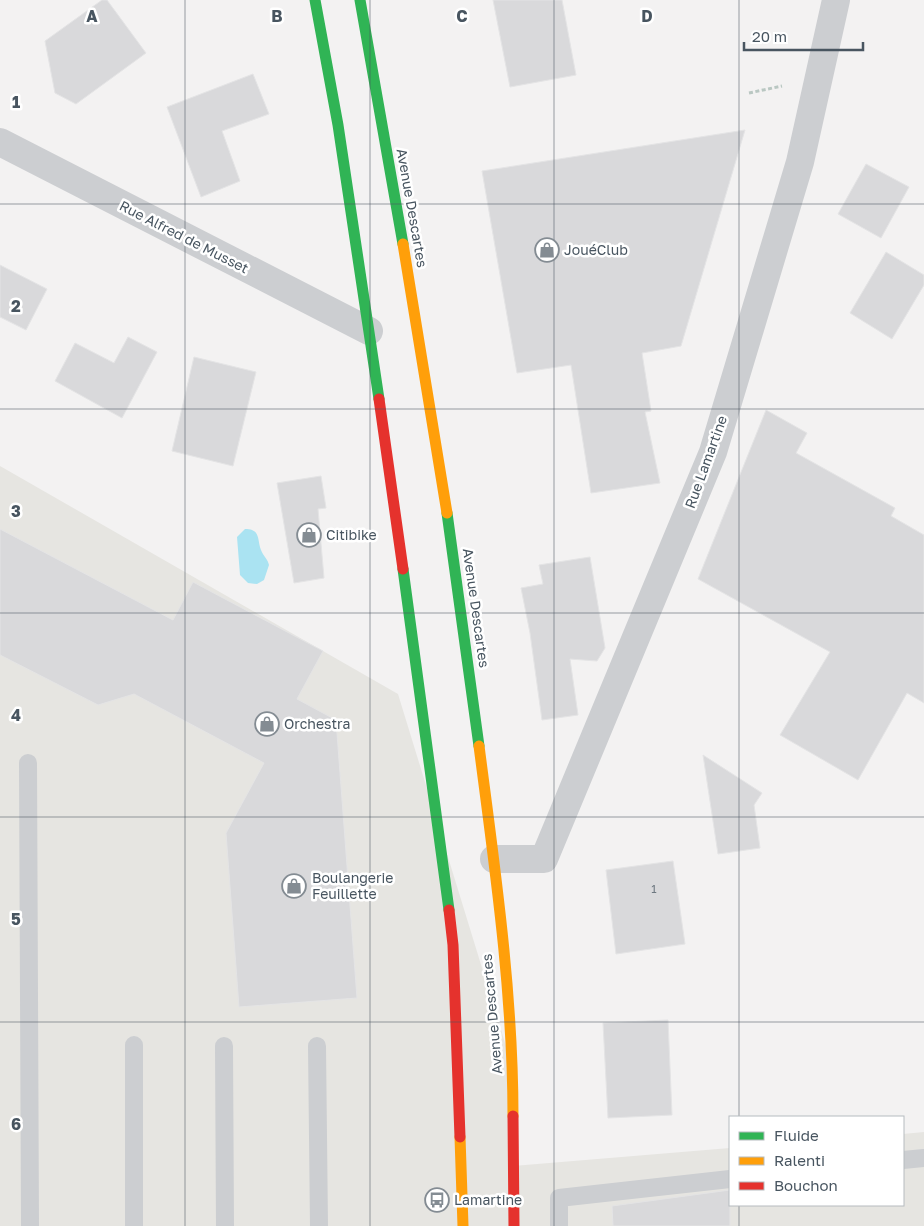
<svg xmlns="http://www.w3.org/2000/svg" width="924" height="1226" viewBox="0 0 924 1226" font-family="'Golos Text',sans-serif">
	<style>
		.commercial { fill: #e6e5e1 }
		.water { fill: #aae3f2 }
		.building { fill: #d9d9db; stroke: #e4e4e5 }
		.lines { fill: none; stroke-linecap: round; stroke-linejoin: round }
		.path { stroke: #b9c7c2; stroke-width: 3; stroke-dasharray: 4 2.5; stroke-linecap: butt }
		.lane { stroke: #ccced1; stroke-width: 18 }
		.street { stroke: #ccced1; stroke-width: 28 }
		.fast { stroke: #30b455; stroke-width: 11 }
		.slow { stroke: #ff9f0a; stroke-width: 11 }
		.jam { stroke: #e5322d; stroke-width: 11 }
		.grid { fill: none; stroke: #485560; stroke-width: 1; stroke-opacity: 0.55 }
		.labels { text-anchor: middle; stroke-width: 5; stroke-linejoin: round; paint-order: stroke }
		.number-label { font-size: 11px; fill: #6e7880 }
		.street-label { font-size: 14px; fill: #485560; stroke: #fff }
		.poi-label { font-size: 14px; fill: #485560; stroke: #fff; text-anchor: start }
		.grid-label { font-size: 16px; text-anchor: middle; font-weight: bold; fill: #485560; stroke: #fff; stroke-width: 5; stroke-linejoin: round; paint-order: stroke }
	</style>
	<rect width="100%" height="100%" fill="#f3f2f2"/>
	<path class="commercial" d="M 0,466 L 398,694 L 513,1069 L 513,1166 L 730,1148 L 730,1205 L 903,1205 L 903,1134 L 924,1132 L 924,1226 L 0,1226 Z"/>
	<path class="water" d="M 245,529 C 261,529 257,540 261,550 C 263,556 268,559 269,565 L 264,580 L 257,584 L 248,583 L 240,575 L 237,537 Z"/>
	<path class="building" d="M 102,0 L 107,0 L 146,53 L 76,104 L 55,93 L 45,41 Z
		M 493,0 L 562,0 L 576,75 L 510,87 Z
		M 253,74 L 269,114 L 222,131 L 240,181 L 201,197 L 167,107 Z
		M 745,130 L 681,346 L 642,353 L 651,411 L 645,412 L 660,483 L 591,493 L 571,365 L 517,373 L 482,171 Z
		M 866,164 L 909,187 L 881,238 L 838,214 Z
		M 886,252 L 924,275 L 924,285 L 892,339 L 850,313 Z
		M 0,265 L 47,289 L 26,330 L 0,317 Z
		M 128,337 L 157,352 L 122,418 L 55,381 L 75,343 L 114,363 Z
		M 194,357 L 256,372 L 233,466 L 172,451 Z
		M 766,410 L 807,433 L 796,453 L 895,508 L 891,516 L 924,535 L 924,703 L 907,693 L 858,780 L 780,735 L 830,652 L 698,579 Z
		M 321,476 L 326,508 L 318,509 L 324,578 L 294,583 L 277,483 Z
		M 0,529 L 173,620 L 193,582 L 323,651 L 297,699 L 336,720 L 357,998 L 239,1007 L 226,833 L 264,763 L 134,694 L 98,705 L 0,655 Z
		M 590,557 L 605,648 L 597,661 L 570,659 L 578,715 L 542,720 L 530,633 L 521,588 L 543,584 L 539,565 Z
		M 703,755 L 762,793 L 754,805 L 760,848 L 718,854 Z
		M 673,861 L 685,944 L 616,954 L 606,870 Z
		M 668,1020 L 672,1115 L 608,1118 L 603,1023 Z
		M 730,1190 L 730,1226 L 613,1226 L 612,1206 Z"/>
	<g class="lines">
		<path class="path" d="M 749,93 L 782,86"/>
		<path class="lane" d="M 28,763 L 30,1226
			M 224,1046 L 225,1226
			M 317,1046 L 319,1226
			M 903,1160 L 924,1158
			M 134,1226 L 134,1045
			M 559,1226 L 559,1198 L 730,1179"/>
		<path class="street" d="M 0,142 L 369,331
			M 494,859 L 544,859 L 713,452 L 800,162 L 836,0"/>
		<path class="fast" d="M 315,0 L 338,125 L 379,399
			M 360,0 L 403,244
			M 447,513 L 479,746
			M 403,569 L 449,910"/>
		<path class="slow" d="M 403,244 L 447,513
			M 479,746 C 495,869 513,993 513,1116
			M 460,1137 L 463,1226"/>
		<path class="jam" d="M 379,399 L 403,569
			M 449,910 L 453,945 L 460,1137
			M 513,1116 L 514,1226"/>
	</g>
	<path class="grid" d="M 185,0 L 185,1226M 370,0 L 370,1226M 554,0 L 554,1226M 739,0 L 739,1117M 0,204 L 924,204M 0,409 L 924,409M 0,613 L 924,613M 0,817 L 924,817M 0,1022 L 924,1022M 739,1205 L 739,1226"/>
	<defs>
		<g id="shop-ring" transform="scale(1.25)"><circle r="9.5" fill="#fff" stroke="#848c93" stroke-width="1.5"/><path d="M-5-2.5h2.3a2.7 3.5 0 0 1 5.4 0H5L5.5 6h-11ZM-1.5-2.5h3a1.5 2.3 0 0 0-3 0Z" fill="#848c93"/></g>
		<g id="bus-ring" transform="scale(1.25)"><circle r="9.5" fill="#fff" stroke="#848c93" stroke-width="1.5"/><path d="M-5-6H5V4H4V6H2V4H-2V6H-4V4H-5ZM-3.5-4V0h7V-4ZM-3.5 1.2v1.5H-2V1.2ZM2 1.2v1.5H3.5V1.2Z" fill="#848c93"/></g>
	</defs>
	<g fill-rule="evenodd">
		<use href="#shop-ring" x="547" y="250"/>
		<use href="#shop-ring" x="309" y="535"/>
		<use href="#shop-ring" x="267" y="724"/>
		<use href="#shop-ring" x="294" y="886"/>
		<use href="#bus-ring" x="437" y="1200"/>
	</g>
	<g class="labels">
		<g class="number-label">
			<text x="654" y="893">1</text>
		</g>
		<g class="street-label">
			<text transform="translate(412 208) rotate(80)" y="5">Avenue Descartes</text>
			<text transform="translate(184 237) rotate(27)" y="5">Rue Alfred de Musset</text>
			<text transform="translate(706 462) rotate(-70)" y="5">Rue Lamartine</text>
			<text transform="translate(476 608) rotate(82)" y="5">Avenue Descartes</text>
			<text transform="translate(492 1014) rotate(-95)" y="5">Avenue Descartes</text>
		</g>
		<g class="poi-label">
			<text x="564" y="255">JouéClub</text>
			<text x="326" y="540">Citibike</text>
			<text x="284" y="729">Orchestra</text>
			<text x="312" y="883">Boulangerie<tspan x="312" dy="16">Feuillette</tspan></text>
			<text x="454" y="1205">Lamartine</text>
		</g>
	</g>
	<g class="grid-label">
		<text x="92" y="22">A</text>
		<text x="277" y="22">B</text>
		<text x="462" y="22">C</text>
		<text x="647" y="22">D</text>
		<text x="16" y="108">1</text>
		<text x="16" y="312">2</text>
		<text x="16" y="517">3</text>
		<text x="16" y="721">4</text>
		<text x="16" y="925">5</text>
		<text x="16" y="1130">6</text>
	</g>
	<rect x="729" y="1116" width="175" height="90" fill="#ffffff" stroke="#b6bbbf"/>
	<rect x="739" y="1132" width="25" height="8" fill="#30b455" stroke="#b6bbbf"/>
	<text x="774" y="1141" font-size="15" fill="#485560">Fluide</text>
	<rect x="739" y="1157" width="25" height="8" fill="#ff9f0a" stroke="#b6bbbf"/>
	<text x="774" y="1166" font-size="15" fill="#485560">Ralenti</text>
	<rect x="739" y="1182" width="25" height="8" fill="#e5322d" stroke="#b6bbbf"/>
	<text x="774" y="1191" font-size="15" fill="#485560">Bouchon</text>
	<path d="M744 42v8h119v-8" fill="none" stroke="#485560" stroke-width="2.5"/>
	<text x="752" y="42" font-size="15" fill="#485560" stroke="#ffffff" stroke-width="4" paint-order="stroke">20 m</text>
</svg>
